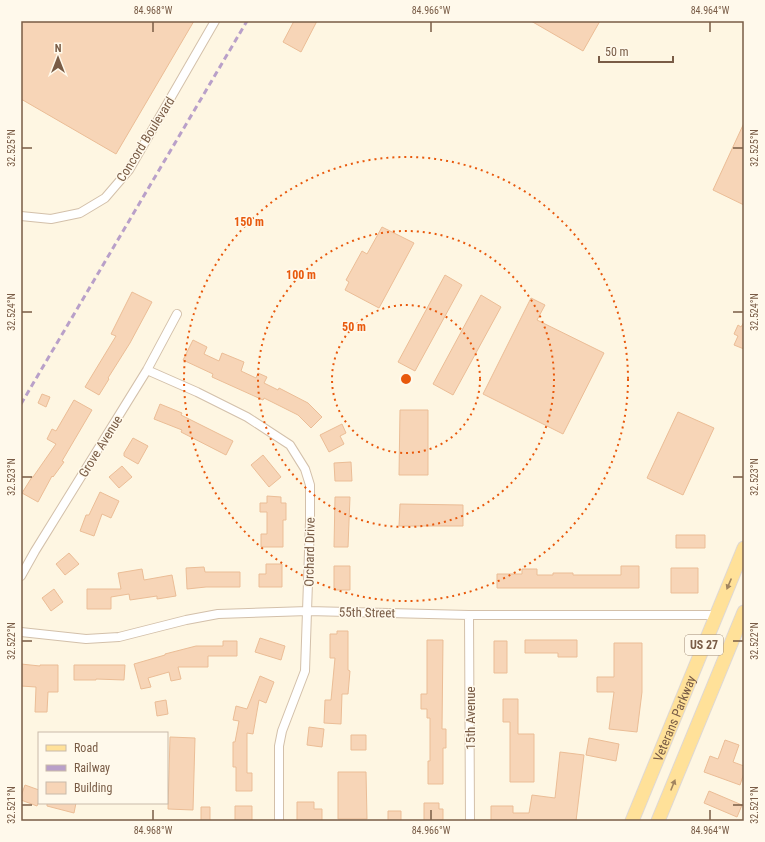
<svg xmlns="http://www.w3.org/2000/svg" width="765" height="842" viewBox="0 0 765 842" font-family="'Roboto Condensed',sans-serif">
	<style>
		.building { fill: #f7d5b7; stroke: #ebbd96 }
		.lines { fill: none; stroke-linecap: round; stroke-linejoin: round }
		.street-casing { stroke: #d3c0aa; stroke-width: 10 }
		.primary-casing { stroke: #dfd8d3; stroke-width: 15 }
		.street { stroke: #fff; stroke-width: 8 }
		.primary { stroke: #ffe199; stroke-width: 13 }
		.rail { stroke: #b9a0c9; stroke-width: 3; stroke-dasharray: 6 4; stroke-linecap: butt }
		.oneway { fill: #a1845f }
		.ticks { fill: none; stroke: #795c46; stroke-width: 1.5 }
		.ring { fill: none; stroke: #e8590c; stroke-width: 2; stroke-dasharray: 2 4 }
		.labels { text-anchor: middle; stroke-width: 3; stroke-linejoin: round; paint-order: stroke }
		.shield { fill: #fff9eb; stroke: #a18b78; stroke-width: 1 }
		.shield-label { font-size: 12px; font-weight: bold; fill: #795c46 }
		.street-label { font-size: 13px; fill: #795c46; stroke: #fff9eb }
		.centre { fill: #e8590c; stroke: #fff9eb; stroke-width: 2 }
		.ring-label { font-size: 12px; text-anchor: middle; font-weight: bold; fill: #e8590c; stroke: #fff9eb; stroke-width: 3; stroke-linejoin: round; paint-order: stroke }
		.neatline { fill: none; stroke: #795c46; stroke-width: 1.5 }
		.ticks-label { font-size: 10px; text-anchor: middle; fill: #795c46 }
	</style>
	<rect width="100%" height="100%" fill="#fef6e2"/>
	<path class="building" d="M 21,21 L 194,21 L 116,154 L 21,99 Z
		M 294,21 L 317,21 L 301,52 L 283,42 Z
		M 531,21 L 600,21 L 583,51 Z
		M 744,123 L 744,205 L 713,190 Z
		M 382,227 L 414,243 L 379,308 L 345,290 L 349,282 L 346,280 L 362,251 L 367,254 Z
		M 445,275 L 462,285 L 415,371 L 398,362 Z
		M 132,292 L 152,302 L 130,343 L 108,378 L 109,379 L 99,395 L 85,387 L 116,336 L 111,334 Z
		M 481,295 L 501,307 L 453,395 L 433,384 Z
		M 531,298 L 545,305 L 537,320 L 604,353 L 563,434 L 483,394 Z
		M 744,322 L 744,349 L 734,345 L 738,336 L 734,334 L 738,325 L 741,327 Z
		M 193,340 L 207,347 L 204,354 L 219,361 L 222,353 L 244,362 L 241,371 L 256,378 L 258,373 L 267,377 L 264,383 L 278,390 L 279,388 L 308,403 L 322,417 L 311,428 L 298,415 L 264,398 L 263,400 L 212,377 L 213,374 L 183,360 Z
		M 42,394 L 50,397 L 46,407 L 38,403 Z
		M 74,400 L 92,410 L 62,461 L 64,462 L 53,477 L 52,476 L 38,502 L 22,493 L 32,477 L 33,477 L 56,444 L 47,439 L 52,429 L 56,431 Z
		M 160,404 L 182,413 L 181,415 L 233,441 L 226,455 L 181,432 L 182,430 L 154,419 Z
		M 400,410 L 428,410 L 428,475 L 399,475 Z
		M 678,412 L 714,428 L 683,495 L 647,478 Z
		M 342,424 L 346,433 L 340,436 L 344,444 L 329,452 L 320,435 Z
		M 133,438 L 148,446 L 138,464 L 124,456 L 124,453 Z
		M 263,455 L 281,477 L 269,487 L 251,465 Z
		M 351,462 L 352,481 L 335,481 L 334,463 Z
		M 122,466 L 132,477 L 119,488 L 109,477 Z
		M 100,492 L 119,501 L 111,518 L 102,514 L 94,536 L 80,531 L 86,515 L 89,515 Z
		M 267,496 L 281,497 L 281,503 L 286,503 L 286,520 L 283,520 L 283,547 L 261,547 L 261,534 L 267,534 L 267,512 L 260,512 L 260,503 L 267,503 Z
		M 335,497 L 350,497 L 348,547 L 334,547 Z
		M 400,504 L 463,505 L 463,526 L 399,526 Z
		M 676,535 L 705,535 L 705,548 L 676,548 Z
		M 69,553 L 79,564 L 65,575 L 56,564 Z
		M 266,564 L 282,564 L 282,587 L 259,587 L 259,574 L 266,574 Z
		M 334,566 L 350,566 L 350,590 L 334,590 Z
		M 621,566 L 639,566 L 639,588 L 497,588 L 497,574 L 522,574 L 522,569 L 537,569 L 537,575 L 553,575 L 553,573 L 573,573 L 573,575 L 621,575 Z
		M 204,567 L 205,572 L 240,572 L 240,587 L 206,587 L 187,589 L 186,568 Z
		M 671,568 L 698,568 L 698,593 L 671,593 Z
		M 142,569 L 144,580 L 172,575 L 176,596 L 157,599 L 157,596 L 130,600 L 129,594 L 111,597 L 111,609 L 87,609 L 87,589 L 121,589 L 118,573 Z
		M 54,589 L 63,602 L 51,611 L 42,598 Z
		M 337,631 L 348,631 L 348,670 L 350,671 L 348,694 L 342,694 L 341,724 L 324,723 L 325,700 L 331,700 L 335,658 L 330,658 L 330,634 L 337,634 Z
		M 260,638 L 285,646 L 281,660 L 255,652 Z
		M 427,640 L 443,640 L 442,729 L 446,729 L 446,748 L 443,748 L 443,784 L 428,784 L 428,761 L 430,761 L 430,718 L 427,718 L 427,709 L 421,709 L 421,694 L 427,694 Z
		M 525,640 L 577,640 L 577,657 L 558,657 L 558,653 L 525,653 Z
		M 223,641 L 237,641 L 237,656 L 208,656 L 208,667 L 178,667 L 181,679 L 171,681 L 169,672 L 148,678 L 151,687 L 141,689 L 134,664 L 165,655 L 165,654 L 196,646 L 223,646 Z
		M 494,641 L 507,641 L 507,673 L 494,673 Z
		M 614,643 L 642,643 L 642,692 L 637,732 L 609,729 L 614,692 L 597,692 L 597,677 L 614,677 Z
		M 21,664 L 40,666 L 40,665 L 58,665 L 58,692 L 48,692 L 47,712 L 35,712 L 36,687 L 21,686 Z
		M 74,665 L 125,665 L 124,680 L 96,679 L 96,680 L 74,680 Z
		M 260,676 L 274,682 L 266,703 L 259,700 L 253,734 L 247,733 L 247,773 L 252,773 L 252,791 L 236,791 L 236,767 L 233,767 L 233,742 L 235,742 L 239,721 L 233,720 L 236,706 L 247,709 Z
		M 503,699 L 518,699 L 518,734 L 534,734 L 534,782 L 510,782 L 510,722 L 503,722 Z
		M 166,700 L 168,714 L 157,716 L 155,702 Z
		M 309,727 L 324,729 L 322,747 L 307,745 Z
		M 351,735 L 366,735 L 366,750 L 351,750 Z
		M 170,737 L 195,738 L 193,810 L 168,809 Z
		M 589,738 L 619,744 L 616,761 L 586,755 Z
		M 725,740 L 739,745 L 733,762 L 744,766 L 744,773 L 740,785 L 704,772 L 710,756 L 718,759 Z
		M 560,752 L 584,755 L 576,821 L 491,821 L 491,806 L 513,806 L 513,813 L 529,813 L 532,795 L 555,798 Z
		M 338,772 L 366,772 L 367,819 L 338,819 Z
		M 25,785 L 39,790 L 39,801 L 37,806 L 21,800 L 21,796 Z
		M 709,791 L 742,805 L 737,817 L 704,803 Z
		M 297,802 L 314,802 L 314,809 L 322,809 L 322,821 L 297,821 Z
		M 47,803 L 76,803 L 74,813 L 47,806 Z
		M 424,803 L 439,803 L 439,809 L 443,809 L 443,820 L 424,821 Z
		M 235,806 L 252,806 L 252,821 L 235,821 Z
		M 201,807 L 210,807 L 210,821 L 201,821 Z
		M 388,811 L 401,811 L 401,821 L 388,821 Z"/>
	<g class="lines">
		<g class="street-casing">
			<path id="street" d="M 21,216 L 51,219 L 80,213 L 105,198 L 129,170 L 215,21
				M 147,370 L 197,392 L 247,417 L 290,445 L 305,469 L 310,485 L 310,522 L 305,671 L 282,731 L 279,746 L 279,821
				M 21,576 L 35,551 L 147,370 L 177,314
				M 469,615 L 470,821
				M 21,632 L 86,639 L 119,637 L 186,620 L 218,614 L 308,611 L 469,615 L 716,615"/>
		</g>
		<g class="primary-casing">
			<g id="primary">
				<path id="s1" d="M 632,821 L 744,548"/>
				<path d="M 658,821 L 744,612"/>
			</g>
		</g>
		<use href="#street" class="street"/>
		<use href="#primary" class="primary"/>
		<path class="rail" d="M 21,404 L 247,21"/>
	</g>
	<defs><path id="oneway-solid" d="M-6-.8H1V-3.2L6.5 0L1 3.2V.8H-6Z"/></defs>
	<g class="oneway">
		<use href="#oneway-solid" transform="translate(729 584) rotate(113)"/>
		<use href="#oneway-solid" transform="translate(673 785) rotate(-68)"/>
	</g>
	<path class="ticks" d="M 153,22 L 153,32M 431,22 L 431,32M 710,22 L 710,32M 22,148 L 32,148M 733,148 L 743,148M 22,312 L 32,312M 733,312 L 743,312M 22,477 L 32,477M 733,477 L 743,477M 22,641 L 32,641M 733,641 L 743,641M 22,805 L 32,805M 733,805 L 743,805M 153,810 L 153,820M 431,810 L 431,820M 710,810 L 710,820"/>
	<g class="ring">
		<circle cx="406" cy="379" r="74"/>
		<circle cx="406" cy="379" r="148"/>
		<circle cx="406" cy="379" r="222"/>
	</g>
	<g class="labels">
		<rect class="shield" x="685" y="635" width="38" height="20" rx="3"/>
		<g class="shield-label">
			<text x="704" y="649">US 27</text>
		</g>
		<g class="street-label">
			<text transform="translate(145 139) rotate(-58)" y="5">Concord Boulevard</text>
			<text transform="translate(100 446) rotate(-58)" y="5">Grove Avenue</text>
			<text transform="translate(309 552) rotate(-89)" y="5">Orchard Drive</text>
			<text transform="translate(367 612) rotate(1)" y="5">55th Street</text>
			<text transform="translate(470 718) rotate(-90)" y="5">15th Avenue</text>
			<text dy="5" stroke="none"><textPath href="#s1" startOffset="111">Veterans Parkway</textPath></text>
		</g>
	</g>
	<circle cx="406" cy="379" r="6" class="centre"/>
	<g class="ring-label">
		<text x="249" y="226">150 m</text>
		<text x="301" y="279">100 m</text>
		<text x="354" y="331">50 m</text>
	</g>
	<rect width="765" height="842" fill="none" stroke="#fff9eb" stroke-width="44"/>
	<rect x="38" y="732" width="130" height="72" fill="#fff9eb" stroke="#c9baa9"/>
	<rect x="46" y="745" width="20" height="6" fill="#ffe199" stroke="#c9baa9"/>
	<text x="74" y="752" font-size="12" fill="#795c46">Road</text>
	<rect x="46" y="765" width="20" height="6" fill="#b9a0c9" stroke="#c9baa9"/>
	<text x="74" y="772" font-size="12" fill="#795c46">Railway</text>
	<rect x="46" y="782" width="20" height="12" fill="#f7d5b7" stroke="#c9baa9"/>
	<text x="74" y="792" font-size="12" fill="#795c46">Building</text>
	<g transform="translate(58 58)" stroke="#fff9eb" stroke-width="3" paint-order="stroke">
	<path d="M0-3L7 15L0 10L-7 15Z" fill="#795c46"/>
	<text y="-6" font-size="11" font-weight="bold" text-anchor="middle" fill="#795c46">N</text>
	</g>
	<path d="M599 56v6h74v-6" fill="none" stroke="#795c46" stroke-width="2"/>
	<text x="605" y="56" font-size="12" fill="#795c46" stroke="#fff9eb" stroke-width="3" paint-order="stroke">50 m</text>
	<rect x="22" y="22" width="721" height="798" class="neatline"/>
	<g class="ticks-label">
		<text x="153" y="14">84.968°W</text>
		<text x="431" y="14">84.966°W</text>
		<text x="710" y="14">84.964°W</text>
		<text transform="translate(11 148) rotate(-90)" y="4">32.525°N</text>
		<text transform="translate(754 148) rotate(-90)" y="4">32.525°N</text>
		<text transform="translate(11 312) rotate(-90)" y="4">32.524°N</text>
		<text transform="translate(754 312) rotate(-90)" y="4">32.524°N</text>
		<text transform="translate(11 477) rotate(-90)" y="4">32.523°N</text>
		<text transform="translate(754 477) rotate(-90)" y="4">32.523°N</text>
		<text transform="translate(11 641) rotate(-90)" y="4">32.522°N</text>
		<text transform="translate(754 641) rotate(-90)" y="4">32.522°N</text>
		<text transform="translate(11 805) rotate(-90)" y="4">32.521°N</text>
		<text transform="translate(754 805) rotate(-90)" y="4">32.521°N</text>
		<text x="153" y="834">84.968°W</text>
		<text x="431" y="834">84.966°W</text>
		<text x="710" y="834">84.964°W</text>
	</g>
</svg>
